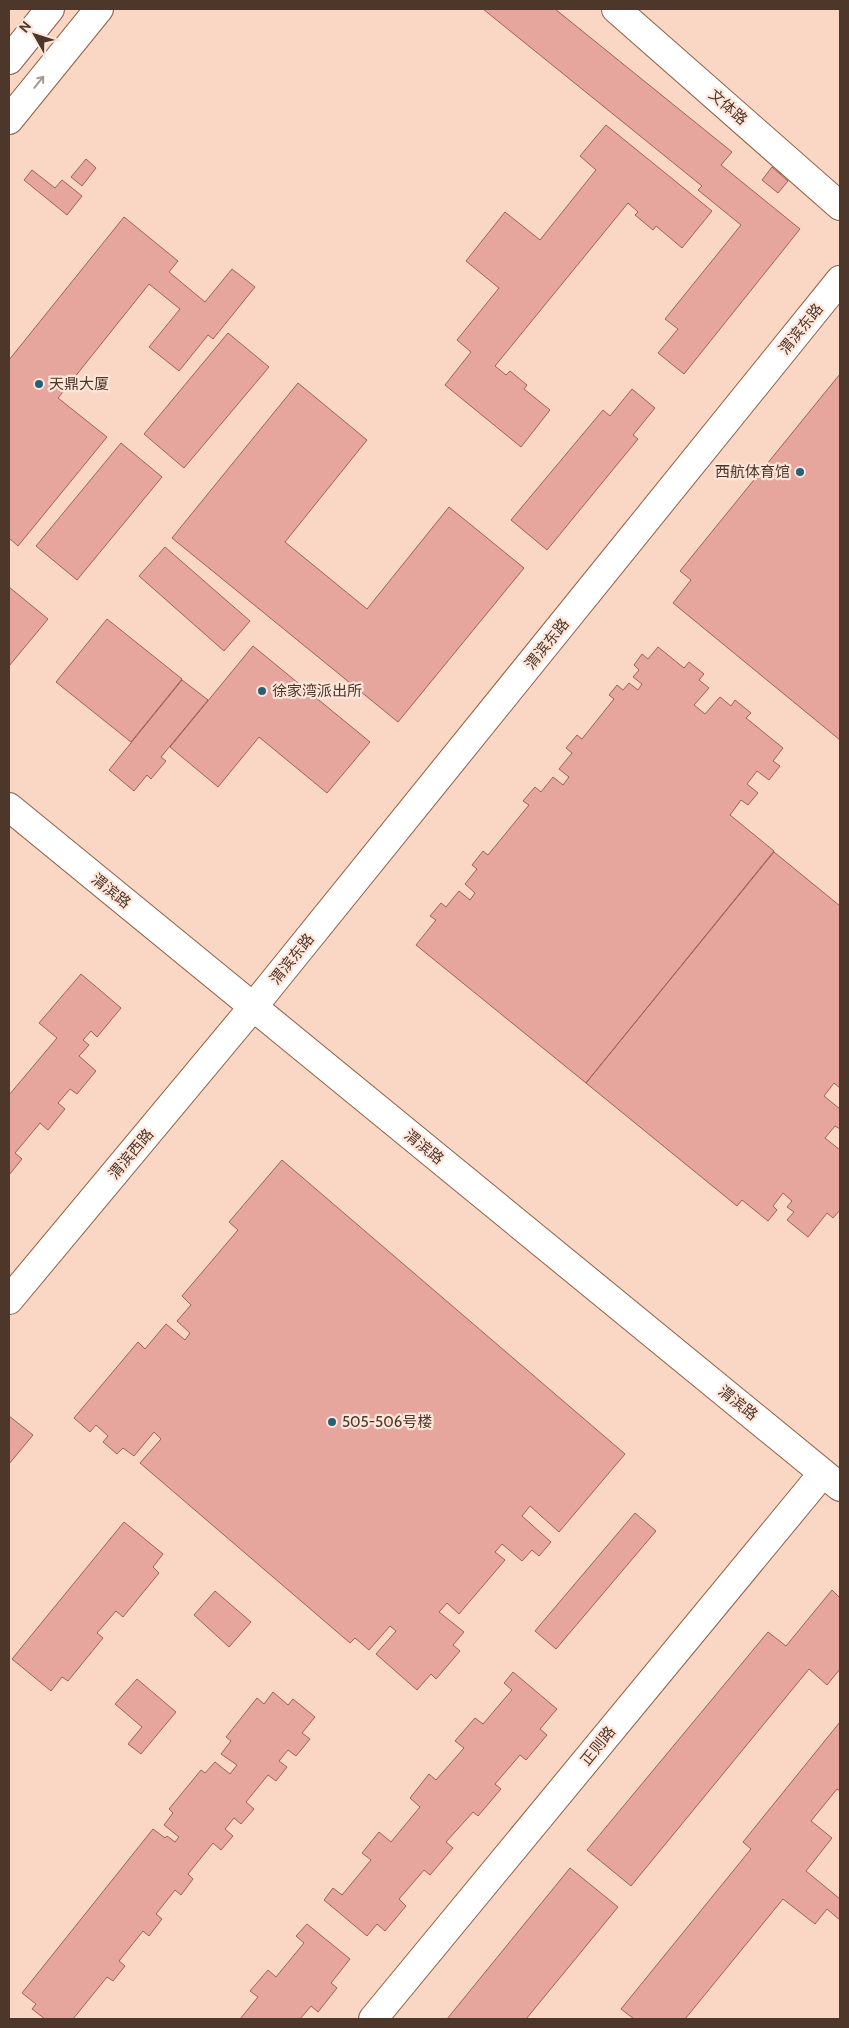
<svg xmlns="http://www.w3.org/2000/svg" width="849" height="2028" viewBox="0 0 849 2028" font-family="Cabin,'Noto Sans SC',sans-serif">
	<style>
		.building { fill: #e7a69d; stroke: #9d625a }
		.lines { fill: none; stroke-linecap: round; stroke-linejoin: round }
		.minor-casing { stroke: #925e43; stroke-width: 30 }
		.tertiary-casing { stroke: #925e43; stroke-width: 30 }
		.secondary-casing { stroke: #925e43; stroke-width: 30 }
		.minor { stroke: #fff; stroke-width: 28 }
		.tertiary { stroke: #fff; stroke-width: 28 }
		.secondary { stroke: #fff; stroke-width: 28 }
		.oneway { stroke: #a69a94 }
		.poi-dot { fill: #246078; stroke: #ffe6da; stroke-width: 2 }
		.labels { text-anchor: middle; stroke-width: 4.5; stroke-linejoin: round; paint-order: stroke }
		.street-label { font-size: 15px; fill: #4d362a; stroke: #ffe6da }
		.poi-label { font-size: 15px; fill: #4d362a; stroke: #ffe6da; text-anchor: start }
	</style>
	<rect width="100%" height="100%" fill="#fad6c4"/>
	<path class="building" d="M 483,9 L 555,9 L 732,152 L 721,165 L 800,229 L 684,374 L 658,353 L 678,329 L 665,319 L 741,225 L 698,190 L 702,186 Z
		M 606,125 L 712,211 L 682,248 L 656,226 L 653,230 L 635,215 L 638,212 L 628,203 L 495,366 L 506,375 L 510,371 L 527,385 L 524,389 L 550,410 L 521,447 L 445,385 L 471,352 L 457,340 L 499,288 L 466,261 L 505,212 L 540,240 L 596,170 L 580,156 Z
		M 86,159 L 96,168 L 82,186 L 71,177 Z
		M 772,167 L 788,181 L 778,193 L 762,180 Z
		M 32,170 L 55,188 L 62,180 L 82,196 L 67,215 L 24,180 Z
		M 124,217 L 178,261 L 169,272 L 205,302 L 232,269 L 255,287 L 213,339 L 208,335 L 179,371 L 149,347 L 180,309 L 149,284 L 58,398 L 107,437 L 18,546 L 9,538 L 9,360 Z
		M 228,333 L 269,367 L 184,468 L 144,434 Z
		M 840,374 L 840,740 L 673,603 L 691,580 L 680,571 Z
		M 298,383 L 367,440 L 285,542 L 367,609 L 449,507 L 524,568 L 398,722 L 172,538 Z
		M 632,389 L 655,408 L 633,435 L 638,439 L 547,550 L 511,520 L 603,410 L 610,416 Z
		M 121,443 L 162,477 L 77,580 L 36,546 Z
		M 165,547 L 250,621 L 224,651 L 139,576 Z
		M 9,587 L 48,619 L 9,666 Z
		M 107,619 L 182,679 L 131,742 L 56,682 Z
		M 253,646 L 370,742 L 327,793 L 259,737 L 218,787 L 170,747 Z
		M 658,647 L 684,668 L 689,662 L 704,674 L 699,680 L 709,688 L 694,705 L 705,714 L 720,697 L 731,706 L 735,700 L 751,713 L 746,718 L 783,748 L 773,761 L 780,766 L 769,780 L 757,771 L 747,784 L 758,793 L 748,805 L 741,800 L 730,815 L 774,851 L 586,1083 L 416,945 L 436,920 L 430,916 L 441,903 L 446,907 L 459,891 L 470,900 L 475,893 L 465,884 L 477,869 L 472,865 L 483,851 L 488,855 L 529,805 L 523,801 L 535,787 L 541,792 L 553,777 L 563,785 L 569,777 L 559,769 L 572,753 L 566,748 L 577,735 L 582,739 L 614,699 L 609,695 L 617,685 L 623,690 L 629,683 L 638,690 L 642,684 L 633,677 L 639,670 L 634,665 L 642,654 L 648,659 Z
		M 182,680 L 208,700 L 161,757 L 166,761 L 151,779 L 147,775 L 134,791 L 109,770 Z
		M 774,852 L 840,906 L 840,1088 L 834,1083 L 824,1096 L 840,1109 L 840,1129 L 835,1126 L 825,1138 L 840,1150 L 840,1210 L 833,1218 L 827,1213 L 808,1237 L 787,1220 L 794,1212 L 787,1207 L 792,1201 L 783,1193 L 773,1206 L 777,1210 L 768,1221 L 742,1200 L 737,1206 L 586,1083 Z
		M 81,974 L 121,1008 L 97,1037 L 91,1031 L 83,1040 L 89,1045 L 79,1056 L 96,1071 L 77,1094 L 70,1089 L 58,1103 L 65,1109 L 48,1130 L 40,1123 L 15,1153 L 22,1159 L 9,1175 L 9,1095 L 57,1038 L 39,1023 Z
		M 282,1160 L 625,1454 L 559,1532 L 530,1506 L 522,1516 L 551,1542 L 539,1556 L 532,1550 L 522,1561 L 502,1544 L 495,1552 L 505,1560 L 459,1614 L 447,1603 L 439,1612 L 464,1632 L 453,1645 L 460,1651 L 436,1679 L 431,1674 L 417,1690 L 376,1654 L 396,1631 L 390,1626 L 369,1650 L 355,1638 L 350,1643 L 140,1463 L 161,1439 L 154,1432 L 134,1456 L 123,1448 L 117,1454 L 103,1442 L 108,1436 L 96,1425 L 90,1432 L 74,1418 L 138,1342 L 145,1349 L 166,1324 L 185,1340 L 190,1333 L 177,1321 L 191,1305 L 182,1296 L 238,1230 L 229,1222 Z
		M 9,1416 L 33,1435 L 9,1464 Z
		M 635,1513 L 656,1531 L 556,1649 L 535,1631 Z
		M 124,1522 L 163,1554 L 153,1567 L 159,1573 L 123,1617 L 116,1611 L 97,1633 L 103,1638 L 68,1681 L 62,1677 L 51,1691 L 12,1659 Z
		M 832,1590 L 840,1598 L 840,1669 L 827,1685 L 809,1669 L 631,1886 L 587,1850 L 768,1632 L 786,1646 Z
		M 215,1591 L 251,1622 L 229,1647 L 194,1615 Z
		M 513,1672 L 557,1709 L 540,1729 L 547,1735 L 526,1760 L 520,1755 L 495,1784 L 501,1789 L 478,1816 L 473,1812 L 446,1842 L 453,1848 L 430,1875 L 424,1870 L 399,1899 L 406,1906 L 385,1931 L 377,1924 L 367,1936 L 324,1900 L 333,1888 L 342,1895 L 371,1860 L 362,1853 L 379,1832 L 391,1842 L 420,1807 L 410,1798 L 429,1774 L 436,1780 L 464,1748 L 455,1741 L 475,1718 L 483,1724 L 512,1690 L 504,1683 Z
		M 137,1679 L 176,1712 L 141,1754 L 128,1744 L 142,1727 L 115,1704 Z
		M 273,1692 L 288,1705 L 293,1699 L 315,1717 L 302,1733 L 310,1739 L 296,1756 L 288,1750 L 279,1761 L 287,1767 L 276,1781 L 268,1775 L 246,1802 L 254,1809 L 241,1824 L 234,1818 L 225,1829 L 233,1836 L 221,1850 L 213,1843 L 188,1874 L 193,1879 L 181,1895 L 175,1890 L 156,1914 L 162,1919 L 149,1936 L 143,1931 L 119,1961 L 125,1966 L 113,1981 L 107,1977 L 73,2019 L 45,2019 L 32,2009 L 36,2004 L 22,1993 L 153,1829 L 165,1838 L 167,1836 L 175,1842 L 179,1837 L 164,1825 L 173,1813 L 169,1809 L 201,1770 L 205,1773 L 215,1762 L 230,1774 L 237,1765 L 221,1754 L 231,1741 L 226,1737 L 257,1698 L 264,1704 Z
		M 840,1722 L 840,1791 L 837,1789 L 811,1821 L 832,1838 L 806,1871 L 840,1899 L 840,1920 L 827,1909 L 815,1924 L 783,1899 L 685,2019 L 634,2019 L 621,2009 L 751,1849 L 743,1842 Z
		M 570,1868 L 618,1907 L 526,2019 L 447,2019 Z
		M 307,1924 L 350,1959 L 331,1983 L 337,1988 L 318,2012 L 311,2006 L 300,2019 L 240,2019 L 258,1997 L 250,1991 L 268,1970 L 276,1977 L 304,1943 L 296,1936 Z"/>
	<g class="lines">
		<g class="minor-casing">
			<path id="minor" d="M 9,1300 L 253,1007 L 840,280"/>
		</g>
		<g class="tertiary-casing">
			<path id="tertiary" d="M 616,9 L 840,206
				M 9,807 L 840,1487
				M 373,2019 L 823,1473"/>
		</g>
		<g class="secondary-casing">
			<path id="secondary" d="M 9,60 L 50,9
				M 9,120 L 99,9"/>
		</g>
		<use href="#minor" class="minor"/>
		<use href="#tertiary" class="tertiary"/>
		<use href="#secondary" class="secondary"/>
	</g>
	<defs><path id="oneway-shaft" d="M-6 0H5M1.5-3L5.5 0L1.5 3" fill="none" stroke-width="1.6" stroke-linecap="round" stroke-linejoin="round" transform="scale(1.25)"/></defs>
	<use class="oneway" href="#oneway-shaft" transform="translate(39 82) rotate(-51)"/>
	<g class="poi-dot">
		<circle cx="39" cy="384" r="5"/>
		<circle cx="800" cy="472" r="5"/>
		<circle cx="262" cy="691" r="5"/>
		<circle cx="332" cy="1422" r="5"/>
	</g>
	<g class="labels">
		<g class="street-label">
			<text transform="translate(728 107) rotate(41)" y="5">文体路</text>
			<text transform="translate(801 329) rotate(-51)" y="5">渭滨东路</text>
			<text transform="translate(547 644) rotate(-51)" y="5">渭滨东路</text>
			<text transform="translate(111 891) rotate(39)" y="5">渭滨路</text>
			<text transform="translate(292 959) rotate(-51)" y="5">渭滨东路</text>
			<text transform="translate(424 1147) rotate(39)" y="5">渭滨路</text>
			<text transform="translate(131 1154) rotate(-50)" y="5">渭滨西路</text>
			<text transform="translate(738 1403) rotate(39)" y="5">渭滨路</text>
			<text transform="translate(598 1746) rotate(-51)" y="5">正则路</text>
		</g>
		<g class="poi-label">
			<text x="49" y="389">天鼎大厦</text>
			<text x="790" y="477" text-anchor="end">西航体育馆</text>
			<text x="272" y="696">徐家湾派出所</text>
			<text x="342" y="1427">505-506号楼</text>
		</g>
	</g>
	<rect width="849" height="2028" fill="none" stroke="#4d362a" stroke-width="20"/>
	<g transform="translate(35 35) rotate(309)" stroke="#ffe6da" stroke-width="4" paint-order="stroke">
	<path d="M0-4L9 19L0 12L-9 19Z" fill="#4d362a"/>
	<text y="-8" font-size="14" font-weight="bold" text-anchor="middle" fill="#4d362a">N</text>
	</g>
</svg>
